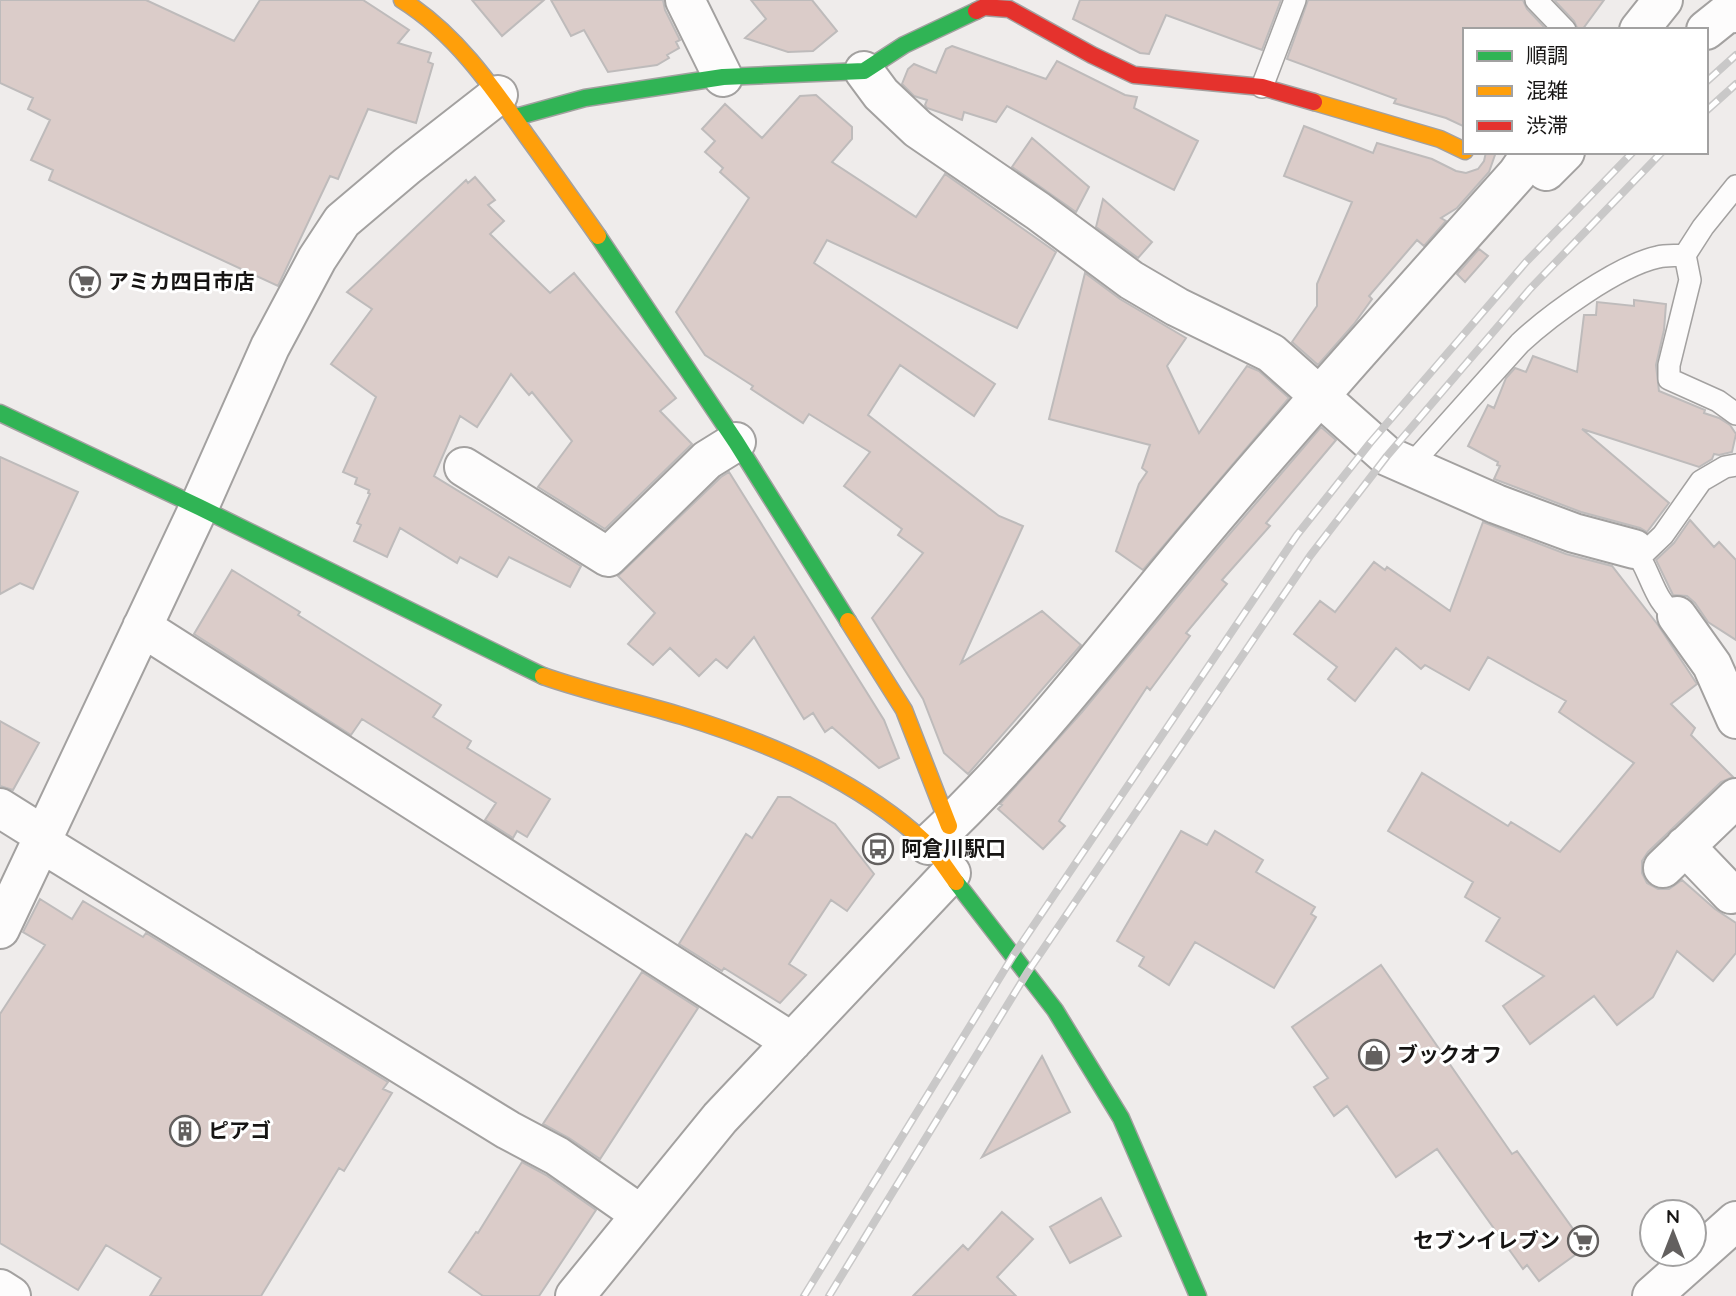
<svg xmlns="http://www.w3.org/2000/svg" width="1736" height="1296" viewBox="0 0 1736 1296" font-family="Quicksand,'Noto Sans JP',sans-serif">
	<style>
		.building { fill: #dbccc9; stroke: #bebbbb; stroke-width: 2 }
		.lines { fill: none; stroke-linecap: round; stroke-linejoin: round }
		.lane-casing { stroke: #a3a1a0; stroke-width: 24 }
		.street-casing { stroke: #a3a1a0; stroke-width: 42 }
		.fast-casing { stroke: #a3a1a0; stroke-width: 19 }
		.slow-casing { stroke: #a3a1a0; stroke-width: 19 }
		.jam-casing { stroke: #a3a1a0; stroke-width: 19 }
		.lane { stroke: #fdfcfc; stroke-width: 21 }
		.street { stroke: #fdfcfc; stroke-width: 38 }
		.fast { stroke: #30b455; stroke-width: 16 }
		.slow { stroke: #ff9f0a; stroke-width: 16 }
		.jam { stroke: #e5322d; stroke-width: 16 }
		.rail-casing { stroke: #c9c8c8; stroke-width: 8 }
		.rail { stroke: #fff; stroke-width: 5; stroke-dasharray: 16; stroke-linecap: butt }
		.labels { text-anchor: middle; stroke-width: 6; stroke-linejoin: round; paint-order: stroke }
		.poi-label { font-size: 21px; font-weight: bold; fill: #171514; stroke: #fff; text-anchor: start }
	</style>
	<rect width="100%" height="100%" fill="#efeceb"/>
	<path class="building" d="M 0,0 L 146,0 L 234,41 L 260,0 L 363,0 L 409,30 L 398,43 L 431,53 L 428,62 L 433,64 L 416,123 L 368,109 L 338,179 L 330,176 L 278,286 L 49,180 L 53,170 L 31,160 L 50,120 L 28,109 L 33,98 L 0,83 Z
		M 472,0 L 544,0 L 502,36 Z
		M 551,0 L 663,0 L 665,10 L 680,40 L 676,42 L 679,48 L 667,55 L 669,58 L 657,65 L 608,72 L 584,30 L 571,36 Z
		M 751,0 L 812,0 L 837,31 L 813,51 L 788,52 L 745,38 L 766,19 Z
		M 1080,0 L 1281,0 L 1262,50 L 1166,15 L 1149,54 L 1140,53 L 1073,19 Z
		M 1308,0 L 1523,0 L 1527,9 L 1547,30 L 1465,30 L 1465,127 L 1446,118 L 1394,103 L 1396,99 L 1287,59 Z
		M 1554,0 L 1604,0 L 1582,30 L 1578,30 L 1574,21 Z
		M 952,46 L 1046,79 L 1057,61 L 1125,95 L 1137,97 L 1134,108 L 1198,141 L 1174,190 L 1007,106 L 996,122 L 964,112 L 962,120 L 927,108 L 925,105 L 927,100 L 914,96 L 902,84 L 908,69 L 914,64 L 936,73 L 946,49 Z
		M 816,95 L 852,127 L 852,139 L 832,162 L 916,217 L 945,174 L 1056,252 L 1017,328 L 827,240 L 814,263 L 995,384 L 974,416 L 900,365 L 868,415 L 999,516 L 1023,526 L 961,663 L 1042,611 L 1081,645 L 968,774 L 944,753 L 923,699 L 872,618 L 923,553 L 898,535 L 902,529 L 844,486 L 870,452 L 809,414 L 803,423 L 751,389 L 753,386 L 705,355 L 676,312 L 749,198 L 720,172 L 723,168 L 705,152 L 715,141 L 702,129 L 725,104 L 762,138 L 800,96 Z
		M 1304,126 L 1373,153 L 1377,143 L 1432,159 L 1456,171 L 1466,173 L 1478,169 L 1484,161 L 1486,152 L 1496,152 L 1489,172 L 1457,208 L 1441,218 L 1446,221 L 1424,246 L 1417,240 L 1369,296 L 1372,299 L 1354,324 L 1318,365 L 1292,342 L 1317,306 L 1317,284 L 1352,202 L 1284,176 Z
		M 1032,138 L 1089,187 L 1076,212 L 1012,167 Z
		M 475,177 L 495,200 L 488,205 L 504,221 L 490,234 L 550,293 L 574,273 L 676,398 L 660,411 L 692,444 L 605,529 L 538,487 L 572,441 L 532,392 L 529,395 L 511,374 L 477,427 L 460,416 L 434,476 L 581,566 L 570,587 L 509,557 L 497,577 L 460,557 L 457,563 L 400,528 L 387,557 L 354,541 L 361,525 L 357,523 L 370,494 L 368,493 L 369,490 L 355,484 L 357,478 L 343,472 L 376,397 L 331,364 L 372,309 L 347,292 L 466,180 L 468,183 Z
		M 1103,199 L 1152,242 L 1138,258 L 1096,227 Z
		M 1479,249 L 1488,256 L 1465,282 L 1457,274 Z
		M 1085,273 L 1120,299 L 1186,338 L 1167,366 L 1199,433 L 1247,366 L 1259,371 L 1289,398 L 1143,570 L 1116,551 L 1139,484 L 1147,472 L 1142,468 L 1150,445 L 1049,419 Z
		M 1634,300 L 1666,304 L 1664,330 L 1656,365 L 1659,391 L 1705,410 L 1704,413 L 1719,418 L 1730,425 L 1736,434 L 1732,452 L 1719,455 L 1714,454 L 1712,459 L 1699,467 L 1582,429 L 1669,503 L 1647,532 L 1640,528 L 1581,512 L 1494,479 L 1500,466 L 1497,465 L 1498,462 L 1468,446 L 1488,405 L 1494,408 L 1506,378 L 1515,368 L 1526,372 L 1533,356 L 1577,372 L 1584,315 L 1596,315 L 1597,302 L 1634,306 Z
		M 1321,427 L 1336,440 L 1266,523 L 1270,526 L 1222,580 L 1227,584 L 1186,633 L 1190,636 L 1150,690 L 1147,687 L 1059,821 L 1065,826 L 1043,849 L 998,809 L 1002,805 L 1000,804 L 1082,712 L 1210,557 Z
		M 0,457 L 78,492 L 33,589 L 20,583 L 0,594 Z
		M 729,472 L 884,720 L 899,758 L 879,768 L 832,727 L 825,732 L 813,713 L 804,719 L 754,637 L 727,668 L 716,659 L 699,676 L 670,648 L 653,665 L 628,644 L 655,613 L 618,576 L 721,477 Z
		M 1690,520 L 1714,547 L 1719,542 L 1736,560 L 1736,640 L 1708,622 L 1695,603 L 1687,596 L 1673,595 L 1656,560 L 1674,543 Z
		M 1483,522 L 1566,554 L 1612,566 L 1658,625 L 1697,684 L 1671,704 L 1695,728 L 1691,735 L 1733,777 L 1721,782 L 1648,852 L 1642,861 L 1642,873 L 1647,883 L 1658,889 L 1669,889 L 1682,880 L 1715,909 L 1736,923 L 1736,953 L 1713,981 L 1677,951 L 1653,997 L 1617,1025 L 1594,996 L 1530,1044 L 1503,1006 L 1544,976 L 1486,941 L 1500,918 L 1465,897 L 1473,882 L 1388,831 L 1422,773 L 1508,826 L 1511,822 L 1560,852 L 1634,763 L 1559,712 L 1566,701 L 1488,657 L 1469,690 L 1425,665 L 1421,669 L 1396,648 L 1355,701 L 1328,679 L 1337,667 L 1294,634 L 1320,601 L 1335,612 L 1374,562 L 1385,570 L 1387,567 L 1450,611 Z
		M 232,570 L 300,612 L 298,615 L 441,705 L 433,717 L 471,741 L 467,748 L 550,799 L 527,837 L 517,831 L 513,838 L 485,820 L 496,803 L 362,719 L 351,735 L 194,634 Z
		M 0,721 L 39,743 L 13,790 L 0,786 Z
		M 778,797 L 790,797 L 835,824 L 874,874 L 847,911 L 831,900 L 789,964 L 806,975 L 780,1003 L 724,968 L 722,971 L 679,944 L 746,834 L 752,838 Z
		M 1181,831 L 1207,845 L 1215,831 L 1263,860 L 1256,872 L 1315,907 L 1311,914 L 1316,917 L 1274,988 L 1195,942 L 1169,985 L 1139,966 L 1144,957 L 1117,941 Z
		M 40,899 L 72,919 L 83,901 L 143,937 L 146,933 L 388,1082 L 383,1089 L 392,1093 L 344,1171 L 339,1168 L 261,1296 L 150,1296 L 161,1278 L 106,1245 L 78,1290 L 0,1243 L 0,1014 L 45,945 L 23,932 Z
		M 1381,965 L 1512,1154 L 1517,1151 L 1586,1247 L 1539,1281 L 1527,1265 L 1523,1269 L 1437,1149 L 1396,1177 L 1347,1106 L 1334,1116 L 1314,1087 L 1328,1078 L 1292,1027 Z
		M 642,972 L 698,1008 L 600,1159 L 569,1138 L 543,1124 Z
		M 1042,1056 L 1070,1112 L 982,1157 Z
		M 522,1162 L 546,1175 L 596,1210 L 539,1296 L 483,1296 L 449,1272 L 476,1232 L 478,1233 Z
		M 1101,1198 L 1121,1236 L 1070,1263 L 1050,1227 Z
		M 1002,1212 L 1033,1239 L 997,1277 L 1016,1296 L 913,1296 L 963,1245 L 968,1250 Z"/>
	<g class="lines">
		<g class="lane-casing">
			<path id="lane" d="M 1536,0 L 1565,30
				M 1262,87 L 1295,0
				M 1736,186 L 1703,227 L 1685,255 L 1690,280 L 1669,365 L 1669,379 L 1718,401 L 1736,414
				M 1410,466 L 1520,343 C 1550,315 1617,266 1658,257 C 1666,255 1676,256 1685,255
				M 1634,549 C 1650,568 1654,604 1677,616
				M 1640,557 L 1663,535 L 1701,481 L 1725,467 L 1736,465"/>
		</g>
		<g class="street-casing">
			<path id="street" d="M 685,0 L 723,77
				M 1639,30 L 1663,0
				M 1706,30 L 1726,14 L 1736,13
				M 864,71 L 881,94 L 918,129 L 1038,211 L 1131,280 L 1177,307 L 1271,353 L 1387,456 L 1496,504 L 1574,533 L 1634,549
				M 1531,153 L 1546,171 L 1565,152
				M 464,467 L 608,557 L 707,460 L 736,442
				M 1677,616 L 1712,665 L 1736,719
				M 142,627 L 792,1042
				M 0,808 L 43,835
				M 40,842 L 508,1130 L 557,1156 L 640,1214
				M 928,845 C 1026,754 1107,646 1193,543 C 1298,418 1408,296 1517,174 L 1532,152
				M 1685,846 L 1731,894
				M 1663,868 L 1736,798
				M 0,929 L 199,507 L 270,347 L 317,259 L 342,221 L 407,166 L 498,95
				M 0,1289 L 11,1296
				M 575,1296 L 720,1118 L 951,873
				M 1652,1296 L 1736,1221"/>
		</g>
		<g class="fast-casing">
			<path id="fast" d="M 516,117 L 585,98 L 723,77 L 864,71 L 904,45 L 976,11
				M 598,236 L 736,442 L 848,621
				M 0,413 L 199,507 L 543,676
				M 956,882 L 1055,1010 L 1121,1118 L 1198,1296"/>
		</g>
		<g class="slow-casing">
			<path id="slow" d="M 402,0 C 455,33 491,85 526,135 C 550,168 574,202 598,236
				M 1314,102 L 1440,139 L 1465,151
				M 848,621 L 904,710 L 949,826
				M 543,676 C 588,692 636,702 682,716 C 770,743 858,780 927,844 C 938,855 947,870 956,882"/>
		</g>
		<g class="jam-casing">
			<path id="jam" d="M 976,11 L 984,7 L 1009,9 L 1092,55 L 1134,75 L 1262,87 L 1314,102"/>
		</g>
		<use href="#lane" class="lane"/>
		<use href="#street" class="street"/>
		<use href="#fast" class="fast"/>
		<use href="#slow" class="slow"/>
		<use href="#jam" class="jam"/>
		<g class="rail-casing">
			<path id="rail" d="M 1706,82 L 1736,55
				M 1706,111 L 1736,84
				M 804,1296 L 1013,956 L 1297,535 L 1370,443 L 1526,262 L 1633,152
				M 829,1296 L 1027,973 L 1310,556 L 1387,456 L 1530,289 L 1662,152"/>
		</g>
		<use href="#rail" class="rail"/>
	</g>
	<defs>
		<g id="supermarket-ring" transform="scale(1.575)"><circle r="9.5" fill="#fff" stroke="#63605f" stroke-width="1.5"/><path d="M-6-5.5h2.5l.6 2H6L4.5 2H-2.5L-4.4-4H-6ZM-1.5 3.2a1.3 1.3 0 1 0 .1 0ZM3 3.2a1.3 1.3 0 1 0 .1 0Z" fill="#63605f"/></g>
		<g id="bus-ring" transform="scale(1.575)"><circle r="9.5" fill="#fff" stroke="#63605f" stroke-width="1.5"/><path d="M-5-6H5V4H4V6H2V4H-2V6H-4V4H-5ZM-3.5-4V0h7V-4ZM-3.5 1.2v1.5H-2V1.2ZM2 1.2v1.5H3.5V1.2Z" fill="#63605f"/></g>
		<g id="shop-ring" transform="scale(1.575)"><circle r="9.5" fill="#fff" stroke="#63605f" stroke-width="1.5"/><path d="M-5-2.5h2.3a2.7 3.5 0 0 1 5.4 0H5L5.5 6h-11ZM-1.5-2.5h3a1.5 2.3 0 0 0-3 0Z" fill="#63605f"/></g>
		<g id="building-ring" transform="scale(1.575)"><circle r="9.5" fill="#fff" stroke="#63605f" stroke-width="1.5"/><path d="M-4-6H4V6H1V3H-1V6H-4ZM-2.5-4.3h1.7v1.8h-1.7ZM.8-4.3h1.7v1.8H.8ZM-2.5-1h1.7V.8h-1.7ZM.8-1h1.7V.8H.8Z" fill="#63605f"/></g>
	</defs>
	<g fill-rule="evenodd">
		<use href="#supermarket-ring" x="85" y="282"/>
		<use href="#bus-ring" x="878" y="849"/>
		<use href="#shop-ring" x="1374" y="1055"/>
		<use href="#building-ring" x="185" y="1131"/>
		<use href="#supermarket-ring" x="1583" y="1241"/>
	</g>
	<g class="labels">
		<g class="poi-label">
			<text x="108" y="289">アミカ四日市店</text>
			<text x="901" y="856">阿倉川駅口</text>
			<text x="1397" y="1062">ブックオフ</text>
			<text x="208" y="1138">ピアゴ</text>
			<text x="1560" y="1248" text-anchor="end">セブンイレブン</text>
		</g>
	</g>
	<rect x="1463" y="28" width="245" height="126" fill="#ffffff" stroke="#a2a1a1" stroke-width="2"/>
	<rect x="1477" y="51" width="35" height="10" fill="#30b455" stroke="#a2a1a1" stroke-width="2"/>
	<text x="1526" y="63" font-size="21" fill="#171514">順調</text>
	<rect x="1477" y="86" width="35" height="10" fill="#ff9f0a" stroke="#a2a1a1" stroke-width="2"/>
	<text x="1526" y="98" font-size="21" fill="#171514">混雑</text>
	<rect x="1477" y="121" width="35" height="10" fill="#e5322d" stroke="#a2a1a1" stroke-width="2"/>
	<text x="1526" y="133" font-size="21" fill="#171514">渋滞</text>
	<g transform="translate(1673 1233)"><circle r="33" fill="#ffffff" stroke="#a2a1a1" stroke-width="2"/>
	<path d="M0-5L12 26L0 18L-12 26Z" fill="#63605f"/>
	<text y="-10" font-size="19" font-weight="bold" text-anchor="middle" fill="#171514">N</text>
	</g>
</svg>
